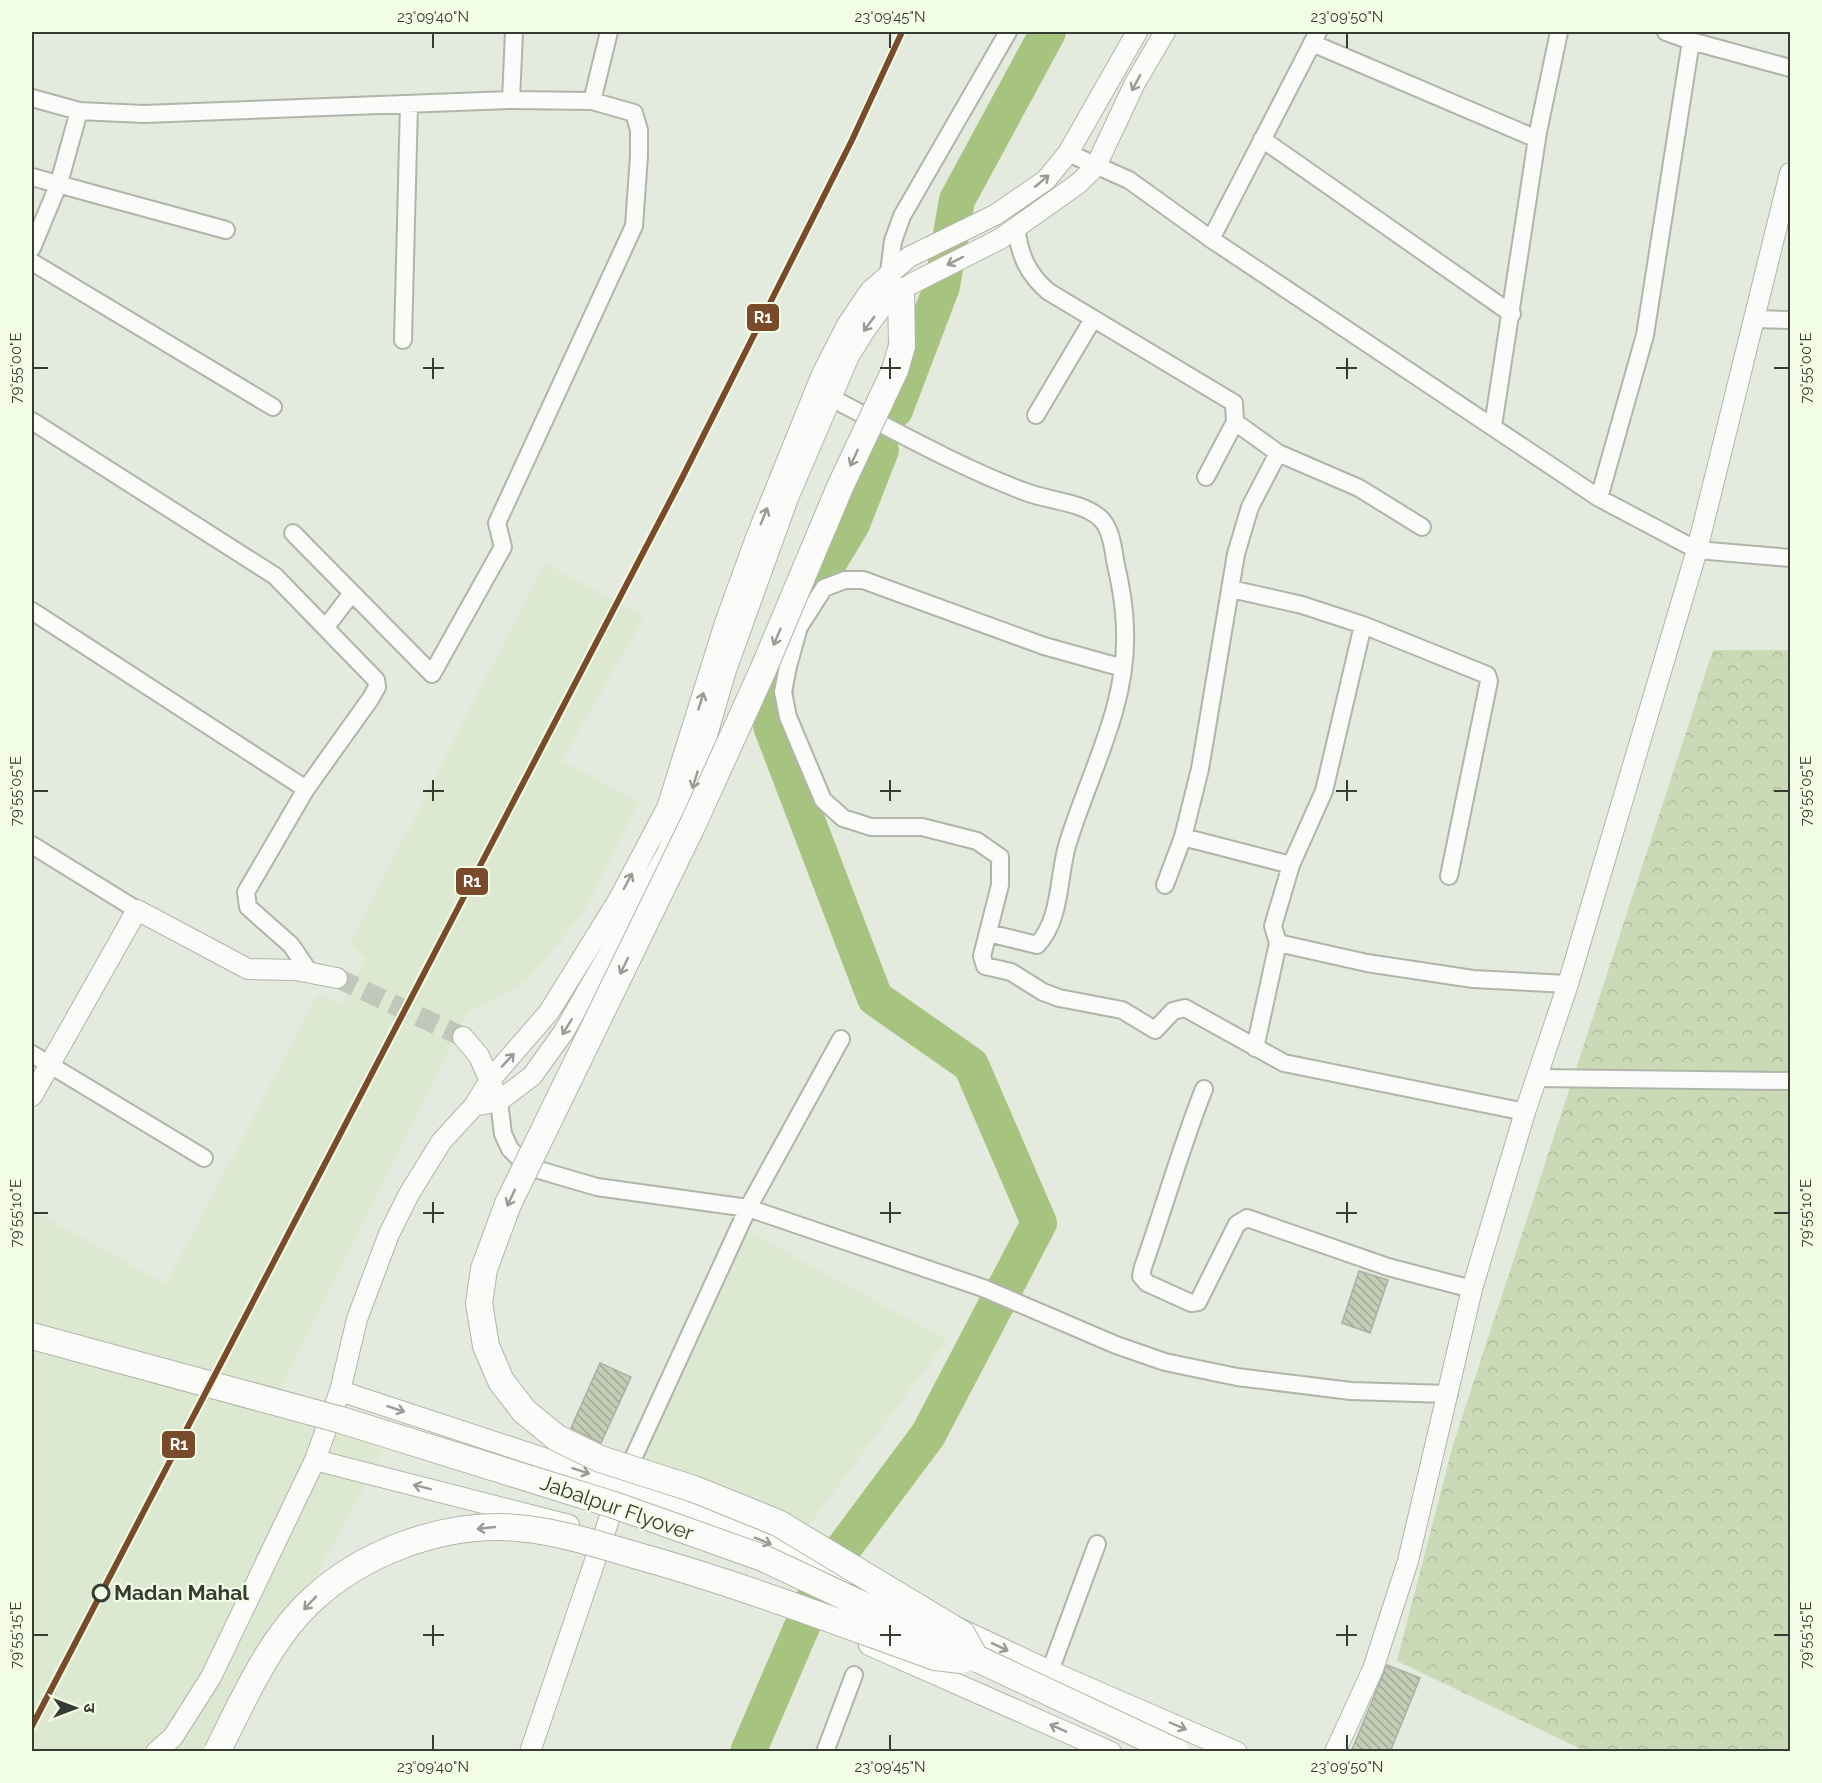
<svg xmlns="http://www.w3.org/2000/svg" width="1822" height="1783" viewBox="0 0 1822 1783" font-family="Raleway,'Noto Sans Devanagari',sans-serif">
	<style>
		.built { fill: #dde8d1 }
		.forest { fill: url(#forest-crowns) }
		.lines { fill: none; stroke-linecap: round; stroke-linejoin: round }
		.river { stroke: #a6c47f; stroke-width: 36 }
		.building { fill: url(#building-back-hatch); stroke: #aaafa4; stroke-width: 1.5 }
		.tertiary-tunnel { stroke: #c1c7bb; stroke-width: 20; stroke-dasharray: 20 10; stroke-linecap: butt }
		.minor-casing { stroke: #b0b5aa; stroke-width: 20 }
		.tertiary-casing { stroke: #b0b5aa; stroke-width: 22 }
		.primary-casing { stroke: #b0b5aa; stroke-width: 28 }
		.minor { stroke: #fbfcfa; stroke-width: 16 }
		.tertiary { stroke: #fbfcfa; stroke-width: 20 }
		.primary { stroke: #fbfcfa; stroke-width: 26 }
		.primary-bridge-casing { stroke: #b0b5aa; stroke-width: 28; stroke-linecap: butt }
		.primary-bridge { stroke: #fbfcfa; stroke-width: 26 }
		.rail-1-casing { stroke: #f1fde4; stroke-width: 10 }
		.rail-1 { stroke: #7a4b2a; stroke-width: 6 }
		.oneway { stroke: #999c96 }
		.ticks { fill: none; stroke: #373c32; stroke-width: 2 }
		.stop-dot { fill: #f1fde4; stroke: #373c32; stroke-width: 3 }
		.labels { text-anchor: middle; stroke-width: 4.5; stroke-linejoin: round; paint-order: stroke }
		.street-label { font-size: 21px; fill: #373c32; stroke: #f1fde4 }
		.stop-label { font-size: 21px; font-weight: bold; fill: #373c32; stroke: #f1fde4; text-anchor: start }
		.line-badge { stroke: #f1fde4; stroke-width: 2 }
		.badge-label { font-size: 16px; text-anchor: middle; font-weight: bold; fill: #fff }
		.neatline { fill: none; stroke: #373c32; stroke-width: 2 }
		.ticks-label { font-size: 15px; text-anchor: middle; fill: #373c32 }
	</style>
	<defs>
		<pattern id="forest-crowns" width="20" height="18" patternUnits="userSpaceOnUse" patternTransform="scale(1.5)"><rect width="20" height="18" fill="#cadab6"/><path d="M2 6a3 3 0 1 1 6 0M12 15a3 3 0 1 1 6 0" fill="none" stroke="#aebc9d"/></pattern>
		<pattern id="building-back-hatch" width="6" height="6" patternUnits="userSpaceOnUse" patternTransform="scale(1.5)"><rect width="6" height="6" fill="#c4ceb7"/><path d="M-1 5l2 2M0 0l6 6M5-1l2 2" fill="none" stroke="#a0a895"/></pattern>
	</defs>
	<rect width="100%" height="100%" fill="#e4eadd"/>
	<path class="built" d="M 545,563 L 644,617 L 562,760 L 639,803 L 582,914 L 527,981 L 467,1014 L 281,1388 L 383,1452 L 222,1751 L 32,1751 L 32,1210 L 166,1284 L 318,994 L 341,1005 L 365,958 L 349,945 Z
		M 746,1230 L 947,1340 L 808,1526 L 741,1495 L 641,1462 Z"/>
	<path class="forest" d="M 1713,650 L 1790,650 L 1790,1751 L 1585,1751 L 1397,1661 L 1453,1445 Z"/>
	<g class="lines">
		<path class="river" d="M 895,410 L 942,286 L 957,200 L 1048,32
			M 748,1752 L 825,1573 L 928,1435 L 1039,1223 L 971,1065 L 875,998 L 771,726 L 782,640 L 852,524 L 881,450"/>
	</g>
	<path class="building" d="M 1359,1271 L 1388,1280 L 1370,1333 L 1342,1323 Z
		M 600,1363 L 631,1377 L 601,1443 L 571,1428 Z
		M 1387,1665 L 1420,1678 L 1390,1752 L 1351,1752 Z"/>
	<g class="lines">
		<path class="tertiary-tunnel" d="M 337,978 L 463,1037"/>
		<g class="minor-casing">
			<path id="minor" d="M 1666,32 L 1691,41 L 1790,68
				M 1312,43 L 1537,139
				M 32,98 L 79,111 L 144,114 L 511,100 L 592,101 L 634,113 L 639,130 L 639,156 L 634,226 L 497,523 L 503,547 L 432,674 L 293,533
				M 511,100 L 514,32
				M 592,101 L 609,32
				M 1262,139 L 1512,314
				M 1068,153 L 1129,180 L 1211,239 L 1599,498 L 1697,550 L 1790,558
				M 32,177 L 226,230
				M 1016,228 C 1020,255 1027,274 1049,292 L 1234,403 L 1235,422 L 1278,453 L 1359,488 L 1422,527
				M 1211,239 L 1318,32
				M 32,248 L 59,183 L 79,111
				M 32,262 L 273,407
				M 885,303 L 893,241 L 902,216 L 1008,32
				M 1756,319 L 1790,320
				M 403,340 L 409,104
				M 831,398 C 894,430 957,466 1023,491 C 1047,501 1081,501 1100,518 C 1112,529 1113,550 1116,565 C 1121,587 1125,610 1125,632 C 1128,706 1087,778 1067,846 C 1058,878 1061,920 1037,945 L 988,933
				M 1036,415 L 1093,319
				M 32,421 L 275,576 L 376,680 L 377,687 L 371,698 L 306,789 L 246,892 L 248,907 L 291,945 L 310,973
				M 1493,426 L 1538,132 L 1559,32
				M 1206,477 L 1235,422
				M 1599,498 L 1645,335 L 1691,41
				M 1231,589 L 1302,605 L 1363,625 L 1487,675 L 1489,681 L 1449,876
				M 32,611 L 306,789
				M 1363,625 L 1324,791 L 1291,865 L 1273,926 L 1278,943 L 1367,963 L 1473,979 L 1568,984
				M 326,627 L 352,593
				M 1123,668 L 1044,646 L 863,580 L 845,580 L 824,588 L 799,627 L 788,666 L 783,692 L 788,717 L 823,800 L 843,818 L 871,827 L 922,827 L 977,841 L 1000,857 L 1000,885 L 982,956 L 985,966 L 1011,972 L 1043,992 L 1059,998 L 1122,1010 L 1155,1030 L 1173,1011 L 1185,1008 L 1284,1063 L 1525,1112
				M 1183,837 L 1291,865
				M 32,845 L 137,910
				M 1165,885 L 1183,837 L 1200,769 L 1236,554 L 1250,507 L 1278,453
				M 1255,1048 L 1278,943
				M 32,1054 L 204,1158
				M 1536,1078 L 1790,1081
				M 1204,1089 C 1181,1147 1164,1208 1143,1267 L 1141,1276 L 1147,1283 L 1191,1303 L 1198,1302 L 1237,1224 L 1247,1218 L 1388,1267 L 1472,1289
				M 499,1101 L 503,1134 L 510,1149 L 522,1161 L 539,1170 L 597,1187 L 748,1208 L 983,1288 L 1116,1345 L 1165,1362 L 1237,1377 L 1351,1391 L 1449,1394
				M 625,1476 L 748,1208 L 841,1039
				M 1050,1671 L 1097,1544
				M 825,1752 L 854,1675"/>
		</g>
		<g class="tertiary-casing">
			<path id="tertiary" d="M 463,1037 L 479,1056 L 493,1088
				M 32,1096 L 137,910 L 248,969 L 296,970 L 337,978
				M 474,1106 L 499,1101 L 532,1076 L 563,1033 L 666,855 L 684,814 L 726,670 L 788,498 L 849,356 L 865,330 L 885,303 L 911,284 L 1000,239 L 1079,183 L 1096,166 L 1135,83 L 1165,32
				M 340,1391 L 601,1477 L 846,1576
				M 315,1460 L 569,1525
				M 954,1626 L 1050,1671 L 1237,1752
				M 869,1645 L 1111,1752
				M 156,1752 L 173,1737 L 211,1677 L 315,1460 L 340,1391 L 357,1319 L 389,1234 L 409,1194 L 441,1142 L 474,1106 L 490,1080 L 549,1012 L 619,899 L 667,808 L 725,623 L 757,535 L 822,374 L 847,325 L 870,291 L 909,257 L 995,215 L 1046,180 L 1068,153 L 1137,32
				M 530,1752 L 618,1493
				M 1335,1752 L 1373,1669 L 1408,1561 L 1472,1289 L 1525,1112 L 1568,984 L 1697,550 L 1790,173"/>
		</g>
		<g class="primary-casing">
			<path id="primary" d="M 901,291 L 902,346"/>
		</g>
		<use href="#minor" class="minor"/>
		<use href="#tertiary" class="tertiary"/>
		<use href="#primary" class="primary"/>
		<g class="primary-bridge-casing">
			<path id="primary-bridge" d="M 902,346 L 895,370 L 840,487 L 763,670 L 693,824 L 508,1204 L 484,1269 L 479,1303 L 486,1346 L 501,1381 L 524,1411 L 557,1438 L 600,1459 L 694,1489 L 778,1523 L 962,1634 L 976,1659
				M 32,1336 L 341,1420 L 614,1505 L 763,1558 L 1176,1752
				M 217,1752 C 244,1699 269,1639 313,1599 C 362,1554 435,1526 501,1527 C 548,1528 593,1543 638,1556 C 739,1584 837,1622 935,1657 L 961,1660"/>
		</g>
		<use href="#primary-bridge" class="primary-bridge"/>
		<g class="rail-1-casing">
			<path id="rail-1" d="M 32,1726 L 682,478 L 852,140 L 902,32"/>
		</g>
		<use href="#rail-1" class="rail-1"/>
	</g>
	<defs><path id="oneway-shaft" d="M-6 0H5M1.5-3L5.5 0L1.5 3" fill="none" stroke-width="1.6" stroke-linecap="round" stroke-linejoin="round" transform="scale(1.5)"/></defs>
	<g class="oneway">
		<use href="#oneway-shaft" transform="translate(1136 83) rotate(118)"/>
		<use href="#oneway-shaft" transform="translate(1042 181) rotate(-40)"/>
		<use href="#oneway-shaft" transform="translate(955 261) rotate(153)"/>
		<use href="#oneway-shaft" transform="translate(869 324) rotate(126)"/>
		<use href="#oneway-shaft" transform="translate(854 458) rotate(115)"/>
		<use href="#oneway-shaft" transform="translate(764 516) rotate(-68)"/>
		<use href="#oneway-shaft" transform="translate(777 637) rotate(113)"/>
		<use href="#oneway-shaft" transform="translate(701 701) rotate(-73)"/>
		<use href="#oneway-shaft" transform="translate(695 780) rotate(107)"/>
		<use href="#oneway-shaft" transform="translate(628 881) rotate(-62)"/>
		<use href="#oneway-shaft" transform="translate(624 966) rotate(116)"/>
		<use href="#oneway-shaft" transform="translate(567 1027) rotate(121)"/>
		<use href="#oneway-shaft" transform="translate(508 1060) rotate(-47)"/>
		<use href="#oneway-shaft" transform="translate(511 1198) rotate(115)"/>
		<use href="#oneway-shaft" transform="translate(396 1409) rotate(18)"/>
		<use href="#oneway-shaft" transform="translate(581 1471) rotate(19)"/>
		<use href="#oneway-shaft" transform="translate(422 1487) rotate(-166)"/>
		<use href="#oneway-shaft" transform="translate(486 1528) rotate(174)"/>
		<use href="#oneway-shaft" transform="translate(763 1541) rotate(22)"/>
		<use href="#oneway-shaft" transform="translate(310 1603) rotate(133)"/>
		<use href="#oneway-shaft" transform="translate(1000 1647) rotate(25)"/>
		<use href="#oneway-shaft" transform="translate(1178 1726) rotate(23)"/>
		<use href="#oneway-shaft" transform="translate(1058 1728) rotate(-156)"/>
	</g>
	<path class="ticks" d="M 433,33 L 433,48M 890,33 L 890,48M 1347,33 L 1347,48M 433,358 L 433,379M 890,358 L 890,379M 1347,358 L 1347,379M 33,368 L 48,368M 423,368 L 444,368M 880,368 L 901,368M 1336,368 L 1357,368M 1774,368 L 1789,368M 433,780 L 433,801M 890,780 L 890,801M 1347,780 L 1347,801M 33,791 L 48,791M 423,791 L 444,791M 880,791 L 901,791M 1336,791 L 1357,791M 1774,791 L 1789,791M 433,1202 L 433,1223M 890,1202 L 890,1223M 1347,1202 L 1347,1223M 33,1213 L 48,1213M 423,1213 L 444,1213M 880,1213 L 901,1213M 1336,1213 L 1357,1213M 1774,1213 L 1789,1213M 433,1625 L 433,1646M 890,1625 L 890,1646M 1347,1625 L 1347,1646M 33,1635 L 48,1635M 423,1635 L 444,1635M 880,1635 L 901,1635M 1336,1635 L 1357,1635M 1774,1635 L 1789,1635M 433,1735 L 433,1750M 890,1735 L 890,1750M 1347,1735 L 1347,1750"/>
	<circle class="stop-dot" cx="101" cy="1593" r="8"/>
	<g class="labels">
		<g class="street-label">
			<text transform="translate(617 1508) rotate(19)" y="7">Jabalpur Flyover</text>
		</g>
		<g class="stop-label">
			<text x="114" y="1600">Madan Mahal</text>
		</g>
	</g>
	<g class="line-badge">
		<rect x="746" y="303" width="34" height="29" rx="6" fill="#7a4b2a"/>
		<rect x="455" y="867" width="34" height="29" rx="6" fill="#7a4b2a"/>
		<rect x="161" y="1430" width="35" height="29" rx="6" fill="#7a4b2a"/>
	</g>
	<g class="badge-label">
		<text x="763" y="323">R1</text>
		<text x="472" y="887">R1</text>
		<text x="179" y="1450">R1</text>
	</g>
	<rect width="1822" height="1783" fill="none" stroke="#f1fde4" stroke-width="66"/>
	<g transform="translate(75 1708) rotate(90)" stroke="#f1fde4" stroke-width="4.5" paint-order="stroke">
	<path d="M0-4.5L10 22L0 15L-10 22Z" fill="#373c32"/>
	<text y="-9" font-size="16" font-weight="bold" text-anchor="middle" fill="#373c32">उ</text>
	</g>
	<rect x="33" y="33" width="1756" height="1717" class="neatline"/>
	<g class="ticks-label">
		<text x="433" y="22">23°09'40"N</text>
		<text x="890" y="22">23°09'45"N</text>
		<text x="1347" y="22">23°09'50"N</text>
		<text transform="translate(1806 368) rotate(-90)" y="5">79°55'00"E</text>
		<text transform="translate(16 368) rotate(-90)" y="5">79°55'00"E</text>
		<text transform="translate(1806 791) rotate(-90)" y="5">79°55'05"E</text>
		<text transform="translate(16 791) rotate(-90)" y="5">79°55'05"E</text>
		<text transform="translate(1806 1213) rotate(-90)" y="5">79°55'10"E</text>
		<text transform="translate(16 1213) rotate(-90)" y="5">79°55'10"E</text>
		<text transform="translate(16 1635) rotate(-90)" y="5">79°55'15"E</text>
		<text transform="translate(1806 1635) rotate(-90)" y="5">79°55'15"E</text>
		<text x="433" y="1772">23°09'40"N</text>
		<text x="890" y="1772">23°09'45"N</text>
		<text x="1347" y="1772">23°09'50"N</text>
	</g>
</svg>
